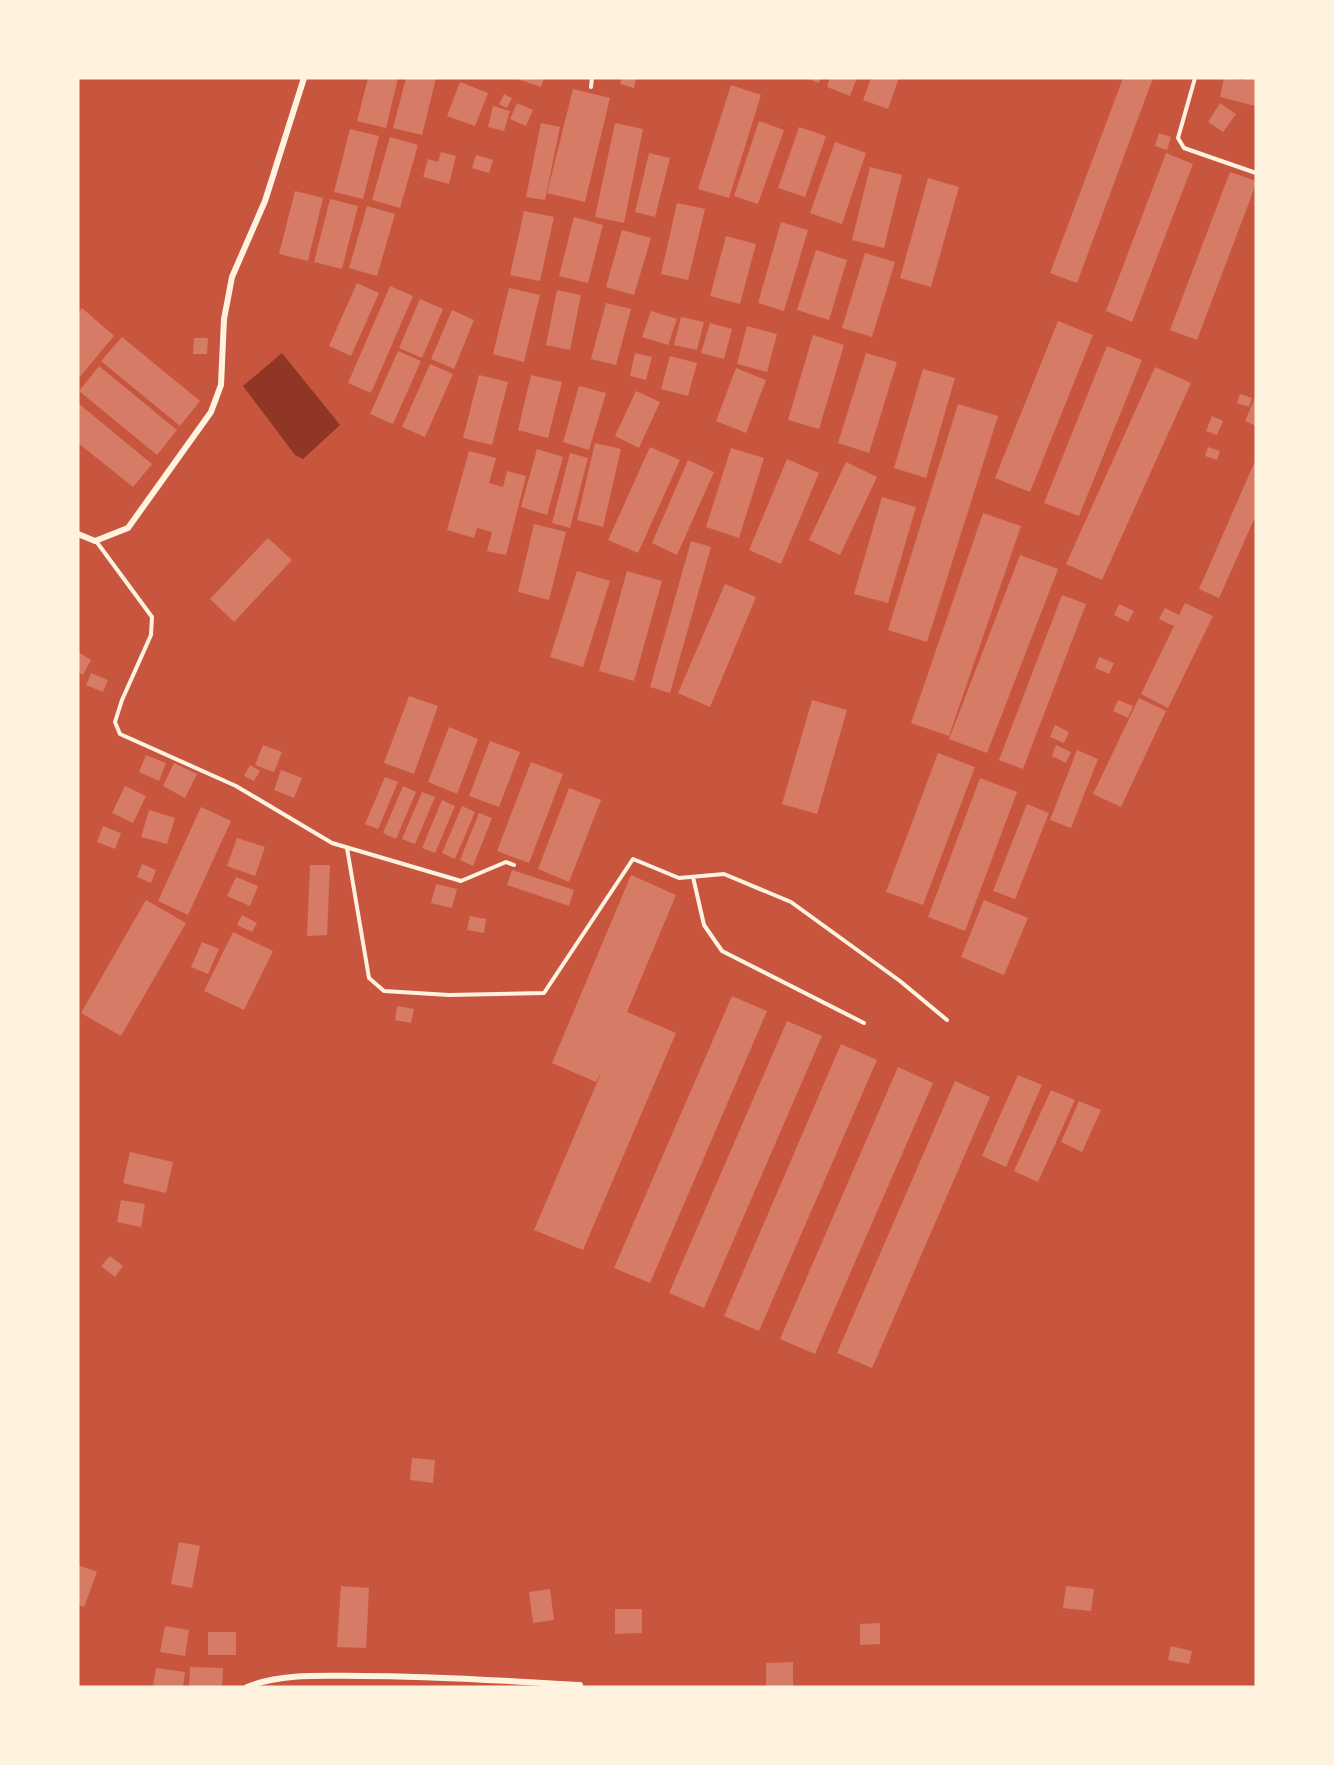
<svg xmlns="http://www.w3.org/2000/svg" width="1334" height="1765" viewBox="0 0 1334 1765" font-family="'DejaVu Sans',sans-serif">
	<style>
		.water { fill: #8f3625 }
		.building { fill: #d67c66 }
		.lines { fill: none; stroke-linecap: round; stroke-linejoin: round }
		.service { stroke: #fff3e0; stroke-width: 4 }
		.minor { stroke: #fff3e0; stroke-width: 6 }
	</style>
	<rect width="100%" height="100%" fill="#c8553d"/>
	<path class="water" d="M 282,353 L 340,425 L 303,459 L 295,455 L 243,386 Z"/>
	<path class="building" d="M 368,78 L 398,78 L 386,128 L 357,121 Z
		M 406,78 L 436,78 L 422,135 L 393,128 Z
		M 515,78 L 544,78 L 541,87 Z
		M 622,78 L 636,78 L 634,88 L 620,84 Z
		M 806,78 L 820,78 L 819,83 Z
		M 830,78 L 857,78 L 850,96 L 827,87 Z
		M 871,78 L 899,78 L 888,109 L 863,100 Z
		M 1123,78 L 1153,78 L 1077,283 L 1050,273 Z
		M 1224,78 L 1243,80 L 1244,78 L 1256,78 L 1255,106 L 1220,97 Z
		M 460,82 L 488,93 L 475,126 L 447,116 Z
		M 731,85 L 761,95 L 729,198 L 698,189 Z
		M 573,89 L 610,98 L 585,202 L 547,193 Z
		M 504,94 L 512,98 L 507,108 L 499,104 Z
		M 517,103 L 533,110 L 526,126 L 510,119 Z
		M 1220,103 L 1236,114 L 1223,132 L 1208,122 Z
		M 493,106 L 510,111 L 504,131 L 488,127 Z
		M 759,121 L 784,130 L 758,204 L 734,196 Z
		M 541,123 L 560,127 L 545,200 L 526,197 Z
		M 615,123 L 643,129 L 624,223 L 595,217 Z
		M 799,127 L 826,136 L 805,197 L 778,188 Z
		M 350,129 L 379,136 L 363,199 L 334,192 Z
		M 1159,133 L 1171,137 L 1167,150 L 1155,146 Z
		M 390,137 L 418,145 L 400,208 L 372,200 Z
		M 835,142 L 866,153 L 842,224 L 810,213 Z
		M 441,152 L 456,156 L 449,184 L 423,177 L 428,159 L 438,162 Z
		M 649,153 L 670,158 L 655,217 L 635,212 Z
		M 1166,153 L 1193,164 L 1132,322 L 1106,311 Z
		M 476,155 L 493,160 L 489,173 L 472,168 Z
		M 870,167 L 902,175 L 884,248 L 852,240 Z
		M 1230,172 L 1256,181 L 1256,184 L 1197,340 L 1170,330 Z
		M 928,178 L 959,187 L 931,287 L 900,278 Z
		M 295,191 L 323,198 L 308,261 L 279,254 Z
		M 330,199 L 358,206 L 342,269 L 314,262 Z
		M 677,203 L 705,209 L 688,280 L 661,274 Z
		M 367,206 L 395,214 L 377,276 L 349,268 Z
		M 524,211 L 554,217 L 540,281 L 510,275 Z
		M 574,217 L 603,225 L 588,283 L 559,276 Z
		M 781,222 L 808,230 L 784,311 L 758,303 Z
		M 622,230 L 651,238 L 634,295 L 606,287 Z
		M 726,236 L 756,244 L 740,304 L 710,296 Z
		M 816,250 L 847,260 L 829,320 L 797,310 Z
		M 865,253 L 895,262 L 872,337 L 842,328 Z
		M 357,283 L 379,293 L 351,356 L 329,346 Z
		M 390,286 L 413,296 L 371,393 L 348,383 Z
		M 509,288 L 540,295 L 524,362 L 493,354 Z
		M 557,290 L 581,295 L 570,350 L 546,345 Z
		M 420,299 L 443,309 L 422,358 L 399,348 Z
		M 606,303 L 631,309 L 616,365 L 591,359 Z
		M 82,308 L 114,336 L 78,379 L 78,312 Z
		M 452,310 L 474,320 L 454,369 L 431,359 Z
		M 651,311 L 677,319 L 668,345 L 642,337 Z
		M 681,317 L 704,322 L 697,350 L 674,345 Z
		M 1058,321 L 1093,335 L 1030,492 L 995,478 Z
		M 710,323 L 732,329 L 724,359 L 701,353 Z
		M 747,326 L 777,334 L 767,372 L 737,364 Z
		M 813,335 L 844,345 L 819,429 L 788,420 Z
		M 122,337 L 200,401 L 180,426 L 101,361 Z
		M 194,338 L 208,338 L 207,354 L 193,354 Z
		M 1107,346 L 1142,360 L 1079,516 L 1044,503 Z
		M 398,351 L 421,361 L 393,424 L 370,414 Z
		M 635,353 L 652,357 L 646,380 L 630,376 Z
		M 866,353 L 897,362 L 869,453 L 838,443 Z
		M 670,356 L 697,363 L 688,396 L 661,389 Z
		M 430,364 L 453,374 L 425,437 L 402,427 Z
		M 99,366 L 177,430 L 157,455 L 79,391 Z
		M 1155,367 L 1191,383 L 1102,580 L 1066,564 Z
		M 736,368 L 766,380 L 746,433 L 716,421 Z
		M 923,369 L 955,378 L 926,478 L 894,468 Z
		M 479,375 L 508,382 L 492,445 L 463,438 Z
		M 531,375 L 562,382 L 548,438 L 518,430 Z
		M 579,386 L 606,393 L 589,450 L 563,442 Z
		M 636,391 L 660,402 L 639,448 L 615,436 Z
		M 1240,394 L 1252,398 L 1249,407 L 1237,403 Z
		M 1256,395 L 1256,426 L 1245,421 Z
		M 78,403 L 152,464 L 133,487 L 78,443 Z
		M 958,404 L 998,416 L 927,642 L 888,630 Z
		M 1212,416 L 1223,421 L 1217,435 L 1206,431 Z
		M 595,443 L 621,449 L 603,527 L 577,520 Z
		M 650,447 L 680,460 L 638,553 L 608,540 Z
		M 1208,447 L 1220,451 L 1217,460 L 1205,456 Z
		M 731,448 L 764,458 L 739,538 L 706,527 Z
		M 537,449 L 563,457 L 547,515 L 521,507 Z
		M 469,451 L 496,458 L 489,483 L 503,487 L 507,471 L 526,476 L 506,555 L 487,551 L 492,532 L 477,528 L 474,538 L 447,530 Z
		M 570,453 L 588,458 L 570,528 L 552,523 Z
		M 787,459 L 819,473 L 781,564 L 749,550 Z
		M 1256,459 L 1256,515 L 1219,598 L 1199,589 Z
		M 688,460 L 714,472 L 677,555 L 652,543 Z
		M 846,462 L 877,477 L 840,555 L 809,540 Z
		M 882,497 L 916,507 L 888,603 L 854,594 Z
		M 983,513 L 1021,526 L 949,736 L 911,723 Z
		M 534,524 L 566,532 L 549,600 L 518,592 Z
		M 268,538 L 292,560 L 234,622 L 210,599 Z
		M 691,541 L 711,547 L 670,693 L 650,687 Z
		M 1020,555 L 1058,569 L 987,753 L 949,739 Z
		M 577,571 L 610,581 L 583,667 L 550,657 Z
		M 627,571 L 662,581 L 634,681 L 599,671 Z
		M 725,584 L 756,597 L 710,707 L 678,693 Z
		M 1062,595 L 1086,604 L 1023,769 L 999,760 Z
		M 1185,603 L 1213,616 L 1168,708 L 1141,694 L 1174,626 L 1159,619 L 1165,608 L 1179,615 Z
		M 1119,604 L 1134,611 L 1128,622 L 1114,615 Z
		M 78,652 L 91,660 L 83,675 L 78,672 Z
		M 1099,657 L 1114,663 L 1109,674 L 1095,668 Z
		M 91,673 L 108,680 L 103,692 L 86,685 Z
		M 409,696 L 438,706 L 414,774 L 384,763 Z
		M 1139,698 L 1166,711 L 1121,807 L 1093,794 Z
		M 812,700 L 847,710 L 817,814 L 782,804 Z
		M 1118,700 L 1133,706 L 1128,718 L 1113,711 Z
		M 1055,725 L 1069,732 L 1064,743 L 1050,737 Z
		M 449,727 L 478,739 L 457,794 L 428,782 Z
		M 490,741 L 520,752 L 499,807 L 469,796 Z
		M 263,745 L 282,752 L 274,772 L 255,765 Z
		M 1056,745 L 1071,752 L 1066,763 L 1052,756 Z
		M 1077,750 L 1098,759 L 1071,828 L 1050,820 Z
		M 938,753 L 975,767 L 923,905 L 886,892 Z
		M 146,755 L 166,763 L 159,781 L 139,772 Z
		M 531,762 L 563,774 L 529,863 L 497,851 Z
		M 174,763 L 197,774 L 185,798 L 163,786 Z
		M 250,765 L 260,771 L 254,781 L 244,776 Z
		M 281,770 L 302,778 L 294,798 L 274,790 Z
		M 385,777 L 398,782 L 378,829 L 365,824 Z
		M 980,778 L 1017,792 L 965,931 L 928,917 Z
		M 125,786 L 146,796 L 133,823 L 112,813 Z
		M 403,786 L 416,792 L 396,839 L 383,833 Z
		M 569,788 L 601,800 L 569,882 L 538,869 Z
		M 422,792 L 435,797 L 415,844 L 402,839 Z
		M 442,800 L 455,806 L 435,853 L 422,848 Z
		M 1027,804 L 1049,813 L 1015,899 L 993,891 Z
		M 462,806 L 475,812 L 455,859 L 442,853 Z
		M 201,807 L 231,821 L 188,915 L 158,901 Z
		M 149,810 L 175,818 L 167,844 L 141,837 Z
		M 479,813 L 492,818 L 473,866 L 460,860 Z
		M 103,826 L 121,833 L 115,849 L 97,842 Z
		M 237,838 L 265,847 L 255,876 L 227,866 Z
		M 142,864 L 156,870 L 151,883 L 137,877 Z
		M 310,865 L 330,865 L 327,935 L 307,936 Z
		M 512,870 L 574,890 L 569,906 L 507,885 Z
		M 631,875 L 676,895 L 627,1012 L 676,1033 L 583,1250 L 534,1230 L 602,1071 L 596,1082 L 552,1063 Z
		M 236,877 L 258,886 L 250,906 L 227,896 Z
		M 436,884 L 457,889 L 452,908 L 431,903 Z
		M 146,900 L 186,923 L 121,1036 L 81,1013 Z
		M 984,900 L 1028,918 L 1004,975 L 961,957 Z
		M 242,915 L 257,923 L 252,932 L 237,925 Z
		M 470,916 L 486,919 L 484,933 L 467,930 Z
		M 233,932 L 273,951 L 244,1010 L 204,991 Z
		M 202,942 L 219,949 L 208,974 L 191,967 Z
		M 732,996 L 767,1011 L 650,1283 L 614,1268 Z
		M 397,1006 L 414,1009 L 411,1023 L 395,1020 Z
		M 787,1021 L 822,1036 L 704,1308 L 669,1293 Z
		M 841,1044 L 877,1060 L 759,1331 L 724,1316 Z
		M 898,1067 L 933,1083 L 815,1354 L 780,1339 Z
		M 1018,1075 L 1042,1085 L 1006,1167 L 982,1156 Z
		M 955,1081 L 990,1097 L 872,1368 L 837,1353 Z
		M 1051,1090 L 1075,1100 L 1038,1182 L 1014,1171 Z
		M 1079,1101 L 1101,1110 L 1082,1152 L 1061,1142 Z
		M 130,1152 L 173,1162 L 166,1193 L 123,1183 Z
		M 121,1200 L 145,1204 L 141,1227 L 117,1222 Z
		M 110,1256 L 123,1266 L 115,1277 L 101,1266 Z
		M 412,1458 L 435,1460 L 433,1483 L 410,1480 Z
		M 179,1542 L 200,1546 L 192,1588 L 171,1584 Z
		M 78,1565 L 97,1572 L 84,1607 L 78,1605 Z
		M 341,1586 L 369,1588 L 366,1648 L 337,1647 Z
		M 1066,1586 L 1094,1589 L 1091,1611 L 1063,1608 Z
		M 550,1589 L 554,1620 L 533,1623 L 529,1592 Z
		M 615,1609 L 642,1609 L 642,1633 L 615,1634 Z
		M 880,1623 L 880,1644 L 860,1645 L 860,1624 Z
		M 165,1626 L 189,1630 L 185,1656 L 160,1652 Z
		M 208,1632 L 236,1632 L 236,1655 L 208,1655 Z
		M 1171,1646 L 1192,1651 L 1189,1664 L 1168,1660 Z
		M 793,1662 L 793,1686 L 766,1686 L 766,1663 Z
		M 190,1667 L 223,1668 L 222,1687 L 189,1687 Z
		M 156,1668 L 185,1672 L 183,1687 L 153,1686 Z"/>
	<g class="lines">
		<path class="service" d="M 1195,78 L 1178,138 L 1184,148 L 1256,173
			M 591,87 L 592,78
			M 96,541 L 152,617 L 151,635 L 122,700 L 115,722 L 120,734 L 236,786 L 332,843 L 461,881 L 506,862 L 514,865
			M 347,848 L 369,978 L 384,991 L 449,995 L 544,993 L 633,859 L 679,878 L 724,874 L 791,902 L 900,981 L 947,1020
			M 693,877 L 704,925 L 722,951 L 864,1023"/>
		<path class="minor" d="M 78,534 L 95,541 L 128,528 L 211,412 L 221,385 L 224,319 L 232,277 L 265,201 L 304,78
			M 247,1687 C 282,1673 324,1676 361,1676 C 434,1676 507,1681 580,1685"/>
	</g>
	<rect width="1334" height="1765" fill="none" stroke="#fff3e0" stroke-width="159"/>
</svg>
